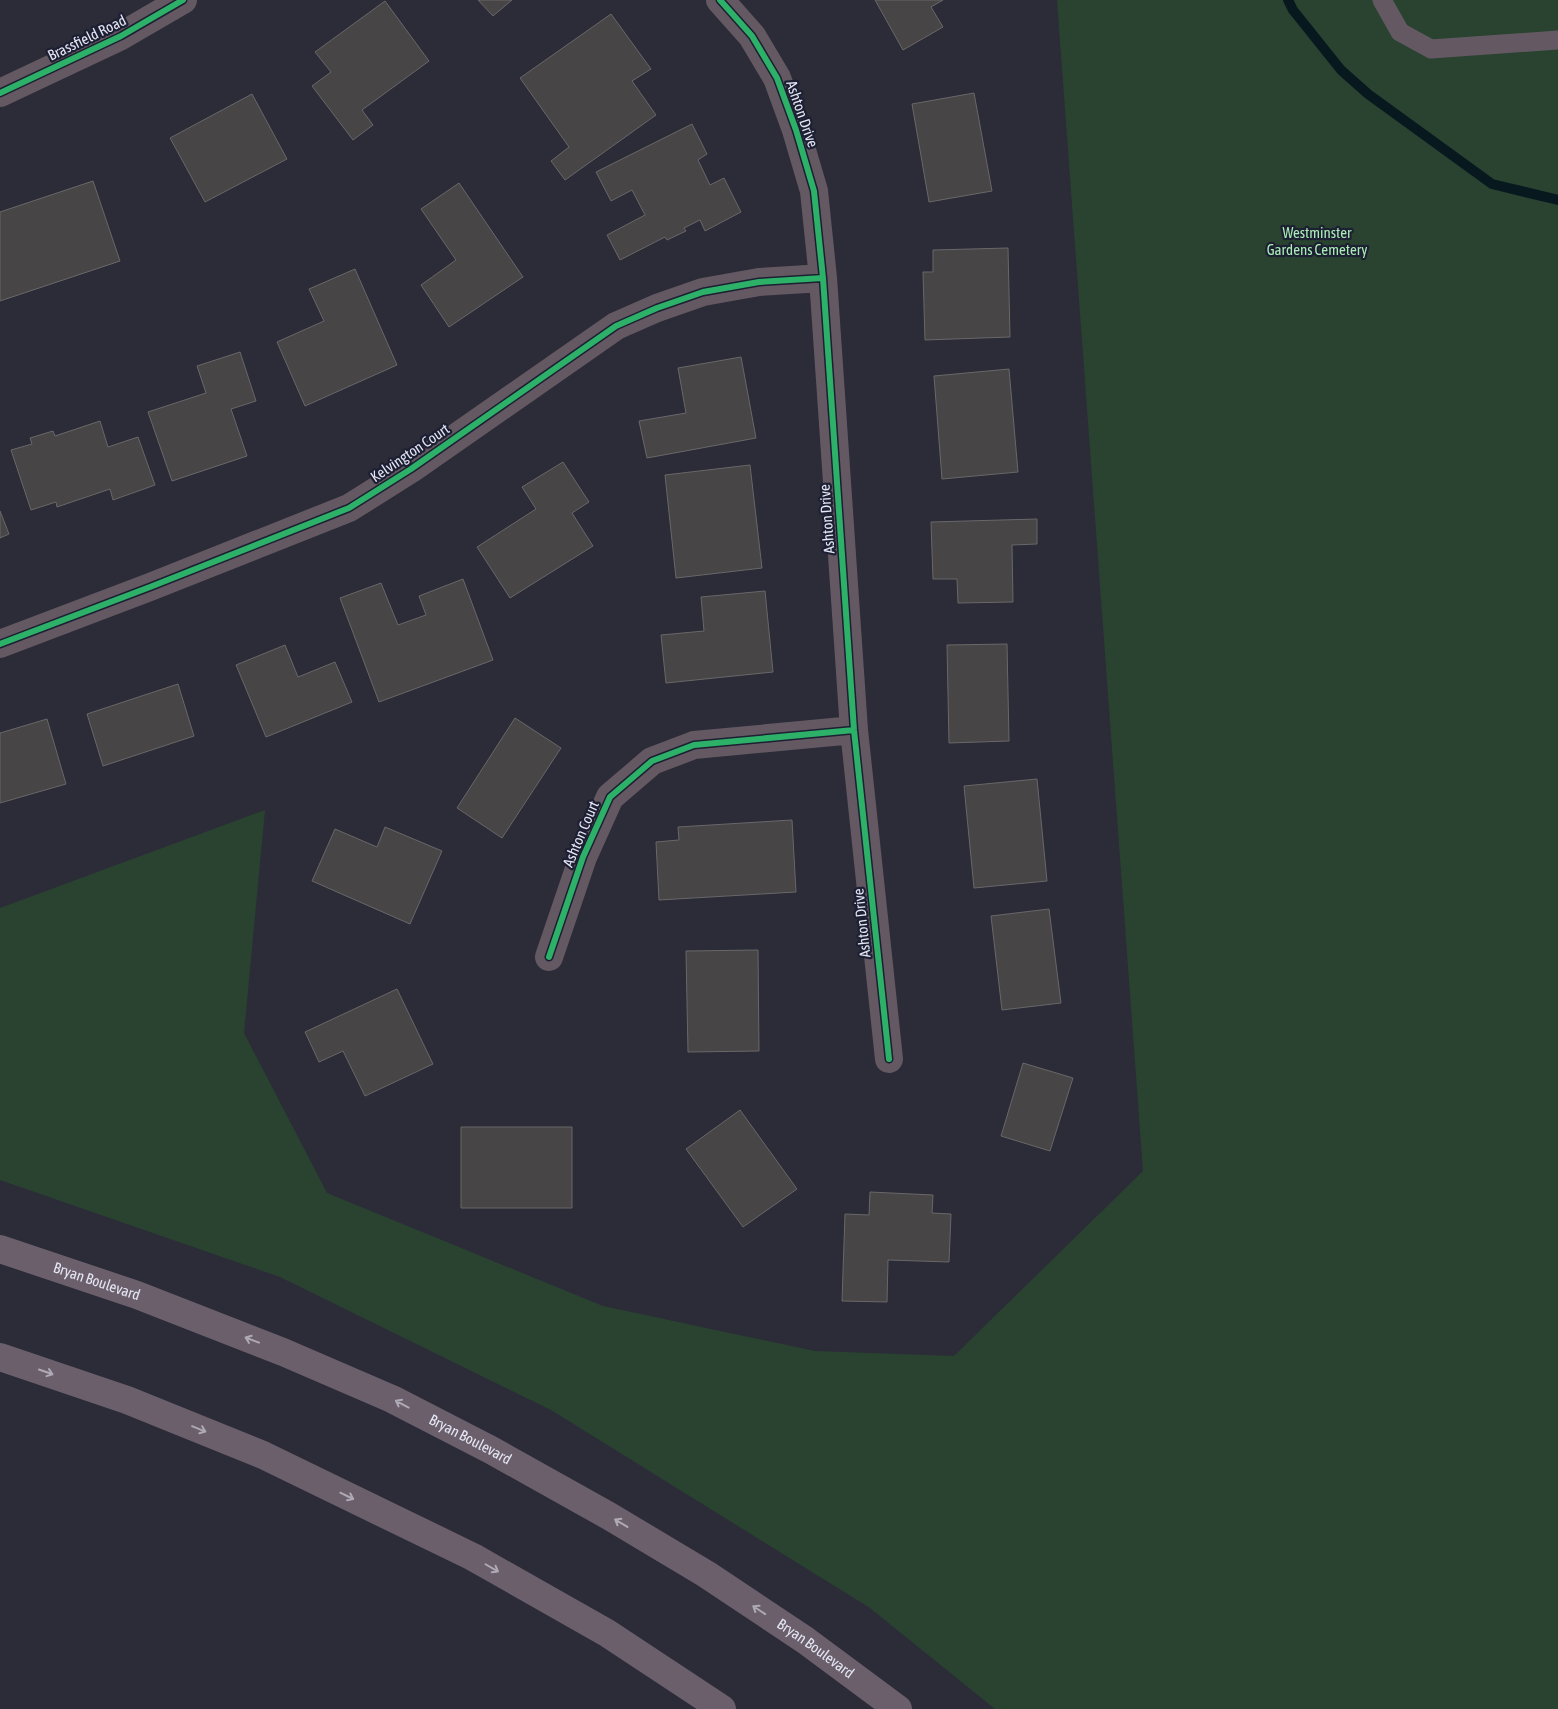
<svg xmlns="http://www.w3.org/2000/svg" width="1558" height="1709" viewBox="0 0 1558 1709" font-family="'Asap Condensed',sans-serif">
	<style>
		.green { fill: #294330 }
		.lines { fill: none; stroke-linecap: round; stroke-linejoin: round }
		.stream { stroke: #08181f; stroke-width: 10 }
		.building { fill: #484547; stroke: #696768 }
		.service { stroke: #645962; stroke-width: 19 }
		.minor { stroke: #645962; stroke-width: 28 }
		.motorway { stroke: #6b5f6b; stroke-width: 28 }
		.cycleway-casing { stroke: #1d1f33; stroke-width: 9 }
		.cycleway { stroke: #2db169; stroke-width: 6 }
		.oneway { stroke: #aea9b6 }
		.labels { text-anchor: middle; stroke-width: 4.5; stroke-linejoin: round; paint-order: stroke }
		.street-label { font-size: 15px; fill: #e4e6f4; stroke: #1d1f33 }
		.park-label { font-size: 15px; fill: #a9edb5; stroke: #1d1f33 }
	</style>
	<rect width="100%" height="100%" fill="#2b2c38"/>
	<path class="green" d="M 1057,0 L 1558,0 L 1558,1709 L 995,1709 L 870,1608 L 551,1410 L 280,1277 L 0,1180 L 0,908 L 265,810 L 244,1033 L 327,1193 L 603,1306 L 815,1351 L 954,1356 L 1143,1171 Z"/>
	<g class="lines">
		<path class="stream" d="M 1288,0 L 1293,10 L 1341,70 L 1368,94 L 1492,184 L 1558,200"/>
	</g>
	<path class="building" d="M 478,0 L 512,0 L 493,16 Z
		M 875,0 L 943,0 L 931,7 L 943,27 L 903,50 Z
		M 385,1 L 429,61 L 362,110 L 373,125 L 353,140 L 312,86 L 331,72 L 315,52 Z
		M 611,14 L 651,69 L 632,81 L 656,115 L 565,180 L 551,161 L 569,147 L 520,78 Z
		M 974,93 L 992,191 L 929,202 L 912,104 Z
		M 252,94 L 287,159 L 205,202 L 170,138 Z
		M 692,124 L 707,154 L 698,160 L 710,185 L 724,178 L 741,212 L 705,231 L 700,220 L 684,228 L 686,231 L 667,240 L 665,237 L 620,260 L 607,235 L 645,215 L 632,190 L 611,201 L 596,172 Z
		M 93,181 L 120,261 L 0,301 L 0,212 Z
		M 459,183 L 523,277 L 449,327 L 421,285 L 456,260 L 421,209 Z
		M 1008,248 L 1010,337 L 925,340 L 923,272 L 933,272 L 933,250 Z
		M 355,269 L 397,365 L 305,406 L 277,342 L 324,321 L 309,289 Z
		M 240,352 L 256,401 L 231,409 L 247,456 L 172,481 L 148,412 L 206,393 L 197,366 Z
		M 741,357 L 756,438 L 647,458 L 639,421 L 686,413 L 678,368 Z
		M 1009,369 L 1018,472 L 942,479 L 934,376 Z
		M 100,421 L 108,447 L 138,437 L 155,485 L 113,500 L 110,489 L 57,507 L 56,502 L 31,510 L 11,450 L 32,444 L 30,438 L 53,431 L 55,436 Z
		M 563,462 L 589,502 L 572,513 L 593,546 L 510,598 L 477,547 L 536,509 L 522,487 Z
		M 750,465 L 762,568 L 676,578 L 665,475 Z
		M 0,511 L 9,534 L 0,538 Z
		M 1037,519 L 1037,544 L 1012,545 L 1013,602 L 958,603 L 957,579 L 933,579 L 931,522 Z
		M 463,579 L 493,660 L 379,702 L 340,598 L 381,583 L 398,625 L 426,615 L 419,596 Z
		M 765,591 L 773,672 L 666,683 L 661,635 L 704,631 L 701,597 Z
		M 1007,644 L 1009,741 L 949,743 L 947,645 Z
		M 285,645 L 298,677 L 335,662 L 352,702 L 266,737 L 236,665 Z
		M 178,684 L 194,736 L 103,766 L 87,714 Z
		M 515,718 L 561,748 L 502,838 L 457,808 Z
		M 47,719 L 66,784 L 0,803 L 0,733 Z
		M 1037,779 L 1047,881 L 974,888 L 964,786 Z
		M 792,820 L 796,892 L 659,900 L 656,842 L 679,840 L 678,827 Z
		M 385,827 L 442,851 L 410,924 L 312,881 L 335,829 L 377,847 Z
		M 1049,909 L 1061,1003 L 1002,1010 L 991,916 Z
		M 758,950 L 759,1051 L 688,1052 L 686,951 Z
		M 397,989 L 433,1064 L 365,1096 L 343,1051 L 319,1062 L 305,1032 Z
		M 1023,1063 L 1073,1078 L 1050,1151 L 1001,1136 Z
		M 740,1110 L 797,1189 L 743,1227 L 686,1149 Z
		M 461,1127 L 572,1127 L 572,1208 L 461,1208 Z
		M 870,1192 L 933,1195 L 932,1213 L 951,1214 L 949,1262 L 888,1260 L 887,1302 L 842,1301 L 845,1214 L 869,1215 Z"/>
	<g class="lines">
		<path class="service" d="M 1382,0 L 1400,32 L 1431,49 L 1558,40"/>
		<path class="minor" d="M 720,0 L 752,36 L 777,78 L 796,130 L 814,191 L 823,278 L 854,730 L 889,1059
			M 0,93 L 121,36 L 183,0
			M 0,644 L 150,587 L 349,508 L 411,469 L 616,326 L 657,308 L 703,292 L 759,282 L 823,278
			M 549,957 L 583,857 L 610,797 L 652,761 L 694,745 L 854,730"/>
		<g class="motorway">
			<path id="s1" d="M 0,1249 L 137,1295 L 283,1352 L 392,1399 L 491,1450 L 609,1516 L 706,1574 L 805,1640 L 898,1709"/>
			<path d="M 0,1357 L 127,1400 L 263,1455 L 473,1557 L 607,1633 L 722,1709"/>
		</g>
		<g class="cycleway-casing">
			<path id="cycleway" d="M 720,0 L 752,36 L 777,78 L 796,130 L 814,191 L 823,278 L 854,730 L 889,1059
				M 0,93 L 121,36 L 183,0
				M 0,644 L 150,587 L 349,508 L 411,469 L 616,326 L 657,308 L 703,292 L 759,282 L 823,278
				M 549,957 L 583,857 L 610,797 L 652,761 L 694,745 L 854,730"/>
		</g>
		<use href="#cycleway" class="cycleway"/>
	</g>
	<defs><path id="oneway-shaft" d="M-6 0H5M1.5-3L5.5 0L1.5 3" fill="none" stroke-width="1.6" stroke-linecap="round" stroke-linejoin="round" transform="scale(1.25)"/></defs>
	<g class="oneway">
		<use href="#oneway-shaft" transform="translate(252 1340) rotate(-159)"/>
		<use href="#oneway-shaft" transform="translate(46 1372) rotate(19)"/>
		<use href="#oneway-shaft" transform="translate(402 1404) rotate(-152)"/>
		<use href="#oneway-shaft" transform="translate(199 1429) rotate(22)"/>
		<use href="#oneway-shaft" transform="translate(347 1496) rotate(26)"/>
		<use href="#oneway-shaft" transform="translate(621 1523) rotate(-149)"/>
		<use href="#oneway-shaft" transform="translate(492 1568) rotate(30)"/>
		<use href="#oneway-shaft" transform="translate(759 1610) rotate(-146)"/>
	</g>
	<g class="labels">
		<g class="street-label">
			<text transform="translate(87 38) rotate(-26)" y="5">Brassfield Road</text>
			<text transform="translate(802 114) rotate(71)" y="5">Ashton Drive</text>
			<text transform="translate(410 453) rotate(-34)" y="5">Kelvington Court</text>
			<text transform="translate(827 519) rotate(-94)" y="5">Ashton Drive</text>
			<text transform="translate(581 834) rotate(-67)" y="5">Ashton Court</text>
			<text transform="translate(862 923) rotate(-96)" y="5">Ashton Drive</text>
			<text dy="5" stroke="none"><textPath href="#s1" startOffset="102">Bryan Boulevard</textPath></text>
			<text dy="5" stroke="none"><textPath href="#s1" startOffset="508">Bryan Boulevard</textPath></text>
			<text dy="5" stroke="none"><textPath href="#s1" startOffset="912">Bryan Boulevard</textPath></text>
		</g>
		<g class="park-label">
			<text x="1317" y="238">Westminster<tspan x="1317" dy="17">Gardens Cemetery</tspan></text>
		</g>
	</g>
</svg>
